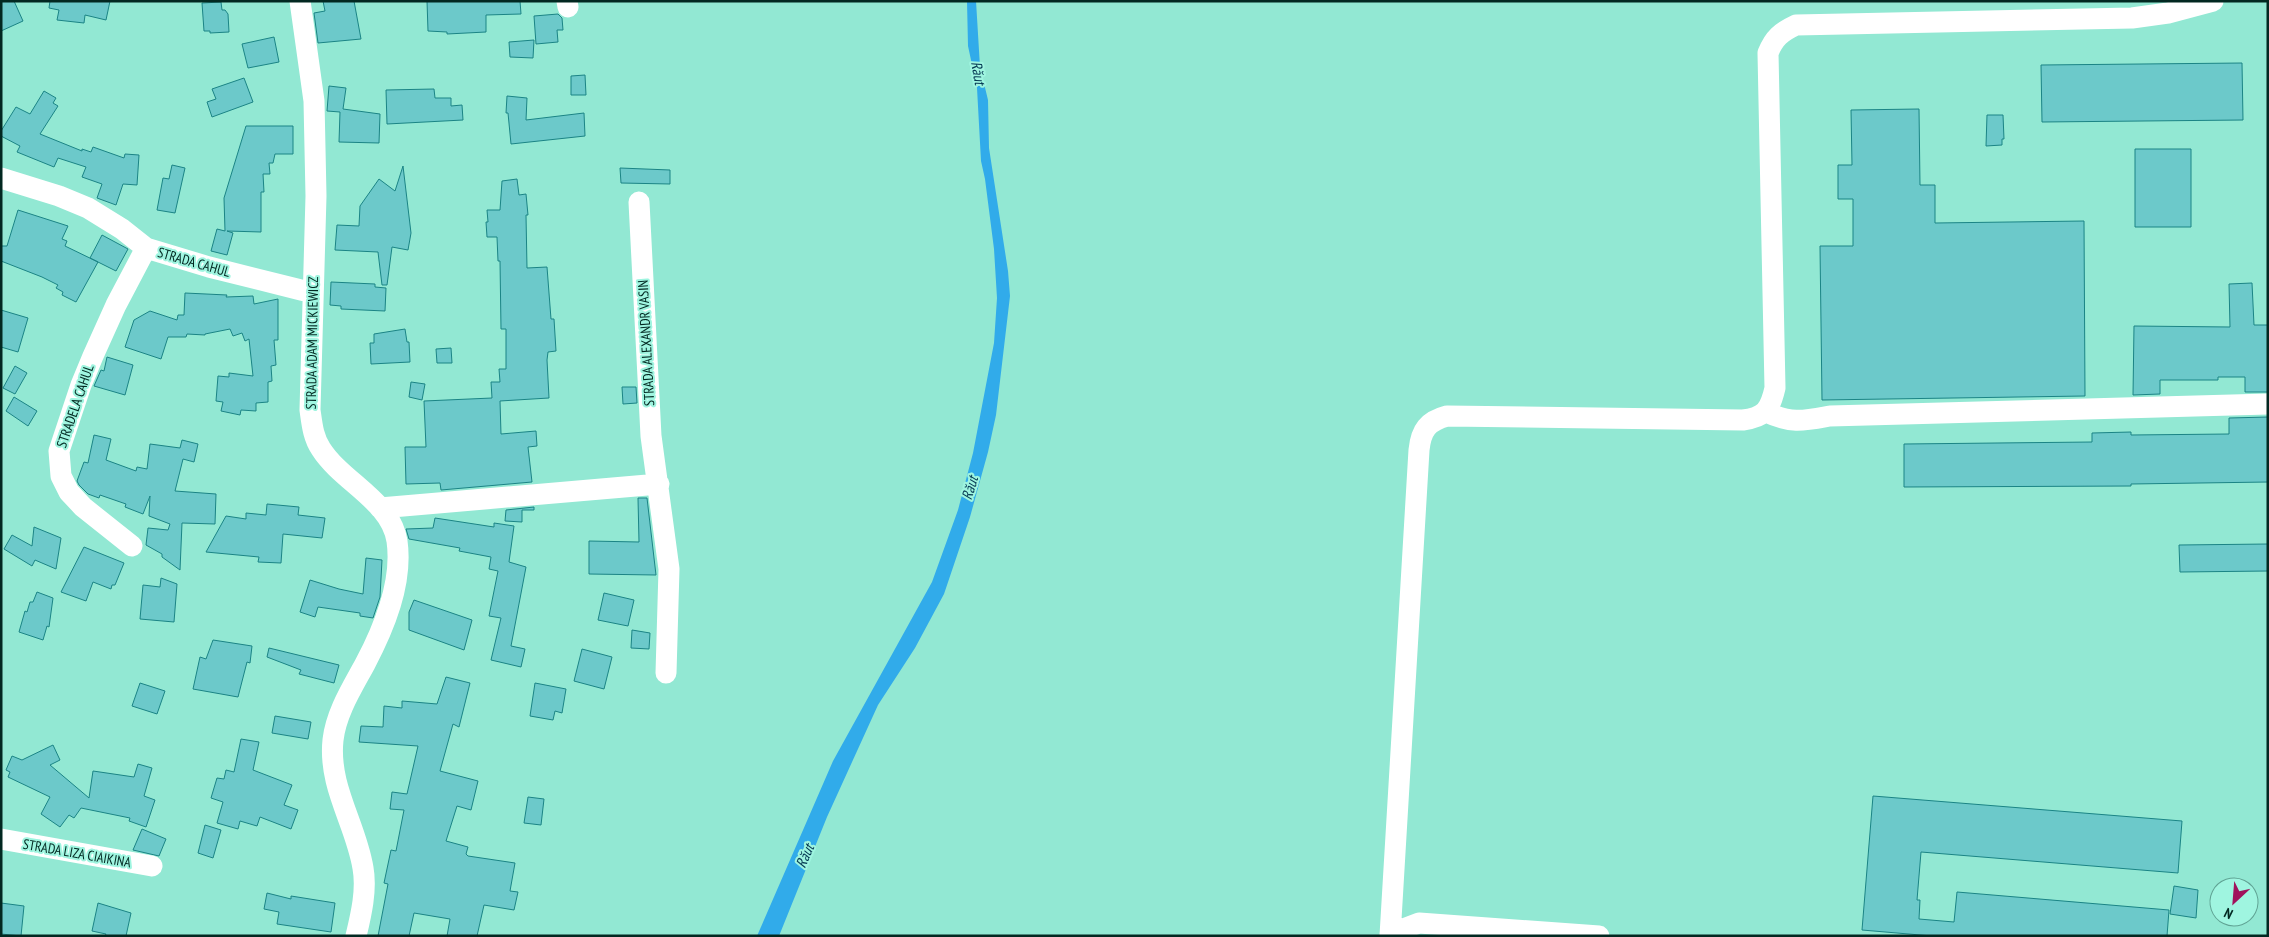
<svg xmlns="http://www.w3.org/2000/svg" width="2269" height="937" viewBox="0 0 2269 937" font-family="'PT Sans Narrow',sans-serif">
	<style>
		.water { fill: #31abea }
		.building { fill: #6cc9ca; stroke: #1b8485 }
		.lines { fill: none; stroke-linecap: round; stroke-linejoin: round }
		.minor { stroke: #fff; stroke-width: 21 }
		.labels { text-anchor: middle; stroke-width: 4; stroke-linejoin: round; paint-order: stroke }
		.street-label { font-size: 14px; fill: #022821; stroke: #9ff5e0 }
		.water-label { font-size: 15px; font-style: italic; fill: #053852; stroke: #9ff5e0 }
	</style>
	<rect width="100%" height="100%" fill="#92e8d3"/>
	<path class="water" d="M 967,1 L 976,1 L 980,67 L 988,100 L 989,148 L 1008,271 L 1010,296 L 996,415 L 988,452 L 970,517 L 944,594 L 915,648 L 878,705 L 827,817 L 779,936 L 757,936 L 833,761 L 932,582 L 958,510 L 973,453 L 994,343 L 997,298 L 994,249 L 985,179 L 981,161 L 977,88 L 968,46 Z"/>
	<path class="building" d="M 1,1 L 14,1 L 23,21 L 1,31 Z
		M 50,1 L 110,1 L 106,20 L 85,15 L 84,23 L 57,20 L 59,10 L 49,8 Z
		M 323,1 L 354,1 L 361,39 L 318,43 L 314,13 L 325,11 Z
		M 427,1 L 520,1 L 521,14 L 486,15 L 486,32 L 447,34 L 447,32 L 428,31 Z
		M 221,2 L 222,10 L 225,10 L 228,14 L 229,32 L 210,33 L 210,31 L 204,31 L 202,3 Z
		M 558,14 L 562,18 L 563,30 L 557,30 L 558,42 L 536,44 L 534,16 Z
		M 274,37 L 279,62 L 248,68 L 242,44 Z
		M 534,40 L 533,58 L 510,57 L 509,42 Z
		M 2242,63 L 2243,120 L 2042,122 L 2041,65 Z
		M 585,75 L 586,95 L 571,95 L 571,76 Z
		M 244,78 L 253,102 L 212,117 L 207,102 L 216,99 L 212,89 Z
		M 329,86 L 346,88 L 343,109 L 380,114 L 379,143 L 339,142 L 340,112 L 327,111 Z
		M 434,89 L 435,98 L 451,98 L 451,106 L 462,105 L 463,120 L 387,124 L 386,90 Z
		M 44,91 L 56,98 L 53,103 L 58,106 L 40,134 L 82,151 L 82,149 L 91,152 L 93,147 L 124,158 L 125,154 L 139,155 L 137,185 L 123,184 L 116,205 L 97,198 L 102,184 L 82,177 L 86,167 L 58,158 L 54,167 L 17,152 L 20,146 L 1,136 L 1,131 L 16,107 L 30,114 Z
		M 507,96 L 527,98 L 526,120 L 584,113 L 585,136 L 511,144 L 508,113 L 506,113 Z
		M 1919,109 L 1920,185 L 1935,185 L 1935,223 L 2084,221 L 2085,396 L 1822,400 L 1820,246 L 1853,246 L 1853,199 L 1838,199 L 1838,165 L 1852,165 L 1851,110 Z
		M 1987,115 L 2003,115 L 2004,139 L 2002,139 L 2002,145 L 1986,146 Z
		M 246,126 L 293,126 L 293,154 L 275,154 L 273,163 L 269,163 L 270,174 L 263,174 L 264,192 L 261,192 L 261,232 L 227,231 L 233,233 L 227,255 L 211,251 L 217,229 L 225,231 L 224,198 Z
		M 2135,149 L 2191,149 L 2191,227 L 2135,227 Z
		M 172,165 L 185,168 L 175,213 L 157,210 L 163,178 L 169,179 Z
		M 403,166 L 411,233 L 408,250 L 392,247 L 387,285 L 382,285 L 378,252 L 335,250 L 337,225 L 359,226 L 360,206 L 379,179 L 395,191 Z
		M 620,168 L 670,170 L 670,184 L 621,183 Z
		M 517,179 L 519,195 L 526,194 L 528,215 L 526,215 L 527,268 L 547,267 L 551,319 L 554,319 L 556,351 L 548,352 L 547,360 L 549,398 L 500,401 L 501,434 L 536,431 L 537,446 L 528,447 L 532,482 L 441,490 L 440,483 L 406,484 L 405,447 L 426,447 L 424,401 L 492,398 L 491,382 L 500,382 L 499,369 L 506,369 L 506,329 L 501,329 L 500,261 L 498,261 L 497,237 L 487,237 L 486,222 L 488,222 L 487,210 L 500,210 L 502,181 Z
		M 18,210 L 68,226 L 62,239 L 67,241 L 65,246 L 98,262 L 76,302 L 62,295 L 63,292 L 56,288 L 58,285 L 42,277 L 1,261 L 1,246 L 7,246 Z
		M 102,235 L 128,249 L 116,271 L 90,258 Z
		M 331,282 L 375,284 L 375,287 L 386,288 L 385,311 L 341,309 L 341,306 L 330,305 Z
		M 2252,283 L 2254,325 L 2268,325 L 2268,392 L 2245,392 L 2245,377 L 2218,377 L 2218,380 L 2160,380 L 2160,394 L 2133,395 L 2134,326 L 2230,327 L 2229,284 Z
		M 185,293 L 227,295 L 226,297 L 253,296 L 254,304 L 278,299 L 278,340 L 274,340 L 276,365 L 271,366 L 272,381 L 268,382 L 268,402 L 256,403 L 256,411 L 241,410 L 240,415 L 221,411 L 223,402 L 216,401 L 218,376 L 229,377 L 229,373 L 253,376 L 249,339 L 245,341 L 242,333 L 233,336 L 230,329 L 205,334 L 205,335 L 187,334 L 186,337 L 168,337 L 161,359 L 125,347 L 134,320 L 150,311 L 177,320 L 178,315 L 184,315 Z
		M 1,310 L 28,318 L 18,352 L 1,347 Z
		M 405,329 L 407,342 L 409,342 L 410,362 L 371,364 L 370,343 L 374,343 L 374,334 Z
		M 451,348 L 452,363 L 437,363 L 436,349 Z
		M 107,357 L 133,365 L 125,395 L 94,386 L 101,370 L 104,371 Z
		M 15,366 L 27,373 L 15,394 L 3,388 Z
		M 411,382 L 425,384 L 422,400 L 409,397 Z
		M 622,387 L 636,387 L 637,403 L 623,404 Z
		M 14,397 L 37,411 L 28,426 L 6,411 Z
		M 2268,417 L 2268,482 L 2131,484 L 2131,486 L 1904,487 L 1904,444 L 2092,442 L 2092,433 L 2131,432 L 2131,435 L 2229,434 L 2229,418 Z
		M 94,435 L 111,439 L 106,460 L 136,471 L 137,467 L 147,469 L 150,444 L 180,448 L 182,440 L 198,444 L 194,462 L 183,459 L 175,491 L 216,494 L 215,524 L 182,523 L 180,570 L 162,557 L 162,554 L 146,545 L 148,528 L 168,530 L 170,524 L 149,516 L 150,496 L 143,514 L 125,507 L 126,504 L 100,495 L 99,498 L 88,494 L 79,485 L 77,481 L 84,462 L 88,463 Z
		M 638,498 L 647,498 L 656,575 L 589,574 L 589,541 L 639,542 Z
		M 267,504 L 299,507 L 298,515 L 325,518 L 322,538 L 283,534 L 281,563 L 258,562 L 259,557 L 206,552 L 226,516 L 246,519 L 246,513 L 266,515 Z
		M 534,507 L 534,510 L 522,510 L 522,522 L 505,521 L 506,510 Z
		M 435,518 L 494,527 L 494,523 L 514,526 L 509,562 L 526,567 L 511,646 L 525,649 L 521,667 L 491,660 L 501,618 L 489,616 L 498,571 L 489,569 L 491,557 L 459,551 L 460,548 L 409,539 L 406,529 L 433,528 Z
		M 34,527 L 61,538 L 56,569 L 35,560 L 32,566 L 4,549 L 12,535 L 32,546 Z
		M 2268,544 L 2268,571 L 2180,572 L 2179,545 Z
		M 84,547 L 124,563 L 115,585 L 112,585 L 111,589 L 93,582 L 86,601 L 61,592 Z
		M 366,558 L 382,560 L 380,597 L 373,618 L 360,616 L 360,613 L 318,607 L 315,617 L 300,612 L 310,580 L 339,589 L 363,594 Z
		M 161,578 L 177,584 L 174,622 L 140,619 L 143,585 L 160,587 Z
		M 37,592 L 53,598 L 49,627 L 47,626 L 43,640 L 19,632 L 25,611 L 27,612 L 30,602 L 33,602 Z
		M 604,593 L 634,600 L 628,626 L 598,620 Z
		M 414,600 L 472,620 L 464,650 L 409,630 L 409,612 Z
		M 632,630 L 650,633 L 649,649 L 631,648 Z
		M 213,640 L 252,646 L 250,663 L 247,662 L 238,697 L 193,689 L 200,657 L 206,659 Z
		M 269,648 L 339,665 L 334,683 L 299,674 L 301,670 L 267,657 Z
		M 582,649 L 612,657 L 604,689 L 574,681 Z
		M 446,677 L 470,683 L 459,727 L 453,724 L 440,771 L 478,781 L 471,810 L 457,806 L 446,841 L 468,847 L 466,854 L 468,856 L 515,863 L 510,891 L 518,892 L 514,910 L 484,905 L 477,936 L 447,936 L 450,919 L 414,913 L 409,936 L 378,936 L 388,884 L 384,883 L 391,850 L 396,851 L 404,810 L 390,809 L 392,792 L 407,794 L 418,746 L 359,742 L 361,726 L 383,727 L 384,706 L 402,708 L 402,701 L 437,704 Z
		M 140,683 L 165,691 L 157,714 L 132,706 Z
		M 535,683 L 566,689 L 562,713 L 555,711 L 553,720 L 530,716 Z
		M 275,716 L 311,722 L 308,739 L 272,733 Z
		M 241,739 L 259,742 L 253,770 L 292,785 L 284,805 L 298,810 L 291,829 L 260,817 L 257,826 L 240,821 L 238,829 L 217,823 L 223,802 L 211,798 L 217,778 L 224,779 L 226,770 L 234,772 Z
		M 53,745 L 60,760 L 50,765 L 89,798 L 93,771 L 134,777 L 138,764 L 152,768 L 144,796 L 155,800 L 146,827 L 129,821 L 130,818 L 81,808 L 74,818 L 69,815 L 60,827 L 41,814 L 50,797 L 8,777 L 10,772 L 6,770 L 12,756 L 22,760 Z
		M 1873,796 L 2182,821 L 2178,873 L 1921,852 L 1917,900 L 1920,900 L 1919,919 L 1954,922 L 1957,892 L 2169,910 L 2167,936 L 1932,936 L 1862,930 Z
		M 528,797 L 544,799 L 541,825 L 524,823 Z
		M 205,825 L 221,830 L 213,858 L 198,853 Z
		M 142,829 L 166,839 L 159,856 L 133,850 Z
		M 2174,886 L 2198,890 L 2196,918 L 2170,914 Z
		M 267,893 L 291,899 L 291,896 L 335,903 L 331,932 L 277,924 L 279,912 L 264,909 Z
		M 1,903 L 24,906 L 21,936 L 1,934 Z
		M 98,903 L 131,913 L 126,936 L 105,936 L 106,934 L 92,931 Z"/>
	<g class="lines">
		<path class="minor" d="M 300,1 L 314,101 L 316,196 L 310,410 C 312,424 313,437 321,449 C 342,482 391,501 397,541 C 403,583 384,628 365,664 C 352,688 336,713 333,740 C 328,787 356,824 363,868 C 367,890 361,915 356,936
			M 567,1 L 568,7
			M 1,178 L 59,196 L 88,208 L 122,229 L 146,248 L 209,267 L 313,293
			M 639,202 L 651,436 L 669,569 L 666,673
			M 1766,412 C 1792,424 1803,421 1830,416 L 2268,404
			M 380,508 L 659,484
			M 132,546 L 83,507 L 69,492 L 61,476 L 59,451 L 81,385 L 93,356 L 116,305 L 146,248
			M 1,839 L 152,866
			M 1390,934 L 1419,923 L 1599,936
			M 1390,936 L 1419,450 C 1421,430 1428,421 1447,416 L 1743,420 C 1765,417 1770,410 1775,388 L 1768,53 C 1774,38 1781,32 1796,25 L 2132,18 L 2168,13 L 2213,1"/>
	</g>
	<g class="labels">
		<g class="street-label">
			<text transform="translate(194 262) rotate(16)" y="5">STRADA CAHUL</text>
			<text transform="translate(312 343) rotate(-89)" y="5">STRADA ADAM MICKIEWICZ</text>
			<text transform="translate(646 343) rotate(-93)" y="5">STRADA ALEXANDR VASIN</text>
			<text transform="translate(75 406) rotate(-71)" y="5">STRADELA CAHUL</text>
			<text transform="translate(77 853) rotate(10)" y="5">STRADA LIZA CIAIKINA</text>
		</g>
		<g class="water-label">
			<text transform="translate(978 73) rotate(80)" y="5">Răut</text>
			<text transform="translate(970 488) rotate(-73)" y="5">Răut</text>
			<text transform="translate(805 856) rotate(-66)" y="5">Răut</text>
		</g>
	</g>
	<rect width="2269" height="937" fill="none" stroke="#022821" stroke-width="5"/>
	<g transform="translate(2234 902) rotate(206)"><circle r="24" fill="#9ff5e0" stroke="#60a394"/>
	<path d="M0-4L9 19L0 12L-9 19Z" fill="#a0125c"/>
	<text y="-8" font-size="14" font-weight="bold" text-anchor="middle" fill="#022821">N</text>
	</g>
</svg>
